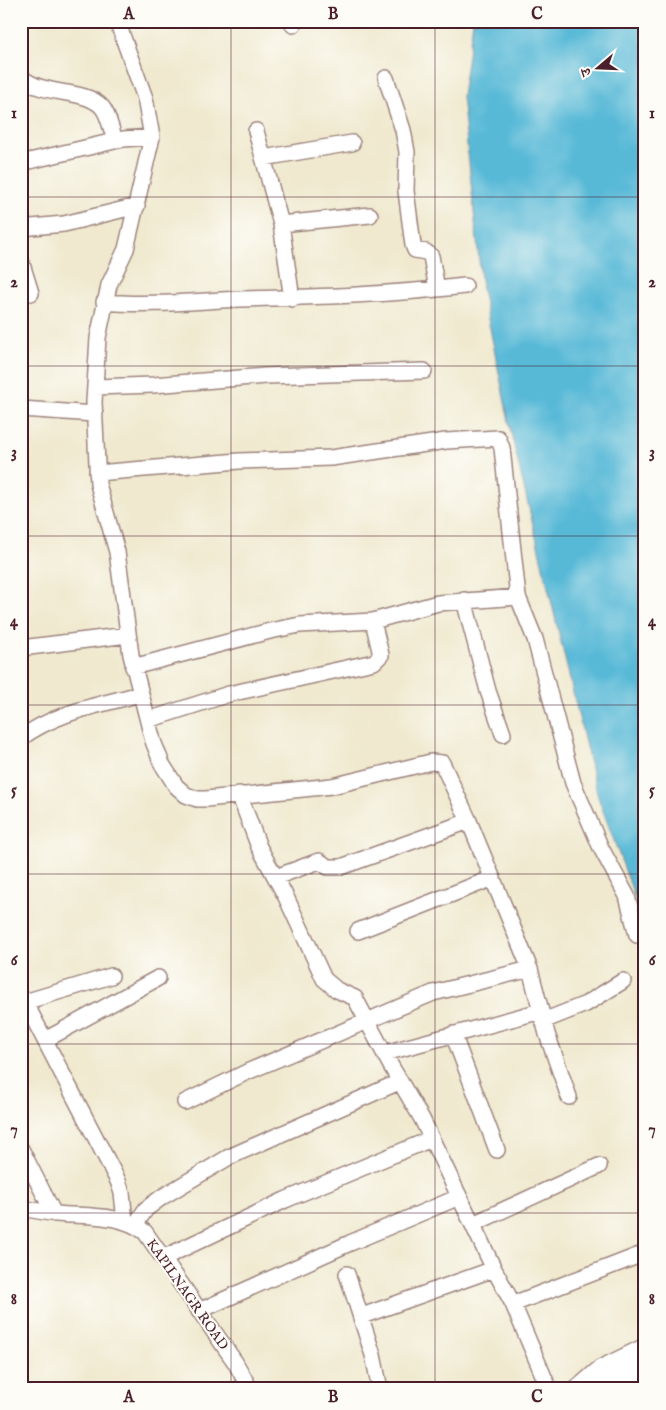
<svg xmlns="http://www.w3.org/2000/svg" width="666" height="1410" viewBox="0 0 666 1410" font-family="'IM FELL English','Noto Serif Devanagari',serif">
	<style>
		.water { fill: #59b9d7; stroke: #526c81 }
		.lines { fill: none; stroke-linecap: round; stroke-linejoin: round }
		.minor-casing { stroke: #9d847d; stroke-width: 18 }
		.primary-casing { stroke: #9d847d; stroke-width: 26 }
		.minor { stroke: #fff; stroke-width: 15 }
		.primary { stroke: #fff; stroke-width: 24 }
		.grid { fill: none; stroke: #4a1f2b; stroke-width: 1; stroke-opacity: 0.55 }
		.labels { text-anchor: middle; stroke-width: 4; stroke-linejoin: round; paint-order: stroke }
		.street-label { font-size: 14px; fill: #4a1f2b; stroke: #fdfcf7 }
		.neatline { fill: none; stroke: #4a1f2b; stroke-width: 2 }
		.grid-label { font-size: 16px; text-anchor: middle; font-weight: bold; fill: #4a1f2b }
	</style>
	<rect width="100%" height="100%" fill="#fdfcf7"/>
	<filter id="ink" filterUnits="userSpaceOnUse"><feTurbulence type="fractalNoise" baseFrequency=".02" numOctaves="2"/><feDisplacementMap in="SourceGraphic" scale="10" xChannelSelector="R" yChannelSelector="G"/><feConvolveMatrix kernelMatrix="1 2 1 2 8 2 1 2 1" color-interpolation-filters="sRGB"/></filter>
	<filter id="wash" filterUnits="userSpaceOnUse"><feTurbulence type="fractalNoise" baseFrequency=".0096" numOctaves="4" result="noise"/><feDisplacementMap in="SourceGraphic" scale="20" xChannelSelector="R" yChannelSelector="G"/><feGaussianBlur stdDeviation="1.12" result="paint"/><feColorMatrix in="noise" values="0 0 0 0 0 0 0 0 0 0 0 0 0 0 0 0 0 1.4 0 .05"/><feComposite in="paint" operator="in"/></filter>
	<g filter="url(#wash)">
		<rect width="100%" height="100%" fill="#f0e9cf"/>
		<path class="water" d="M 473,21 L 645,21 L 645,925 L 598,797 L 512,437 L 482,289 L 462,96 Z"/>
	</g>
	<g filter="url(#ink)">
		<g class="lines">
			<g class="minor-casing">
				<path id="minor" d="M 117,21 L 145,98 L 152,137 L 126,249 L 109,285 L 98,338 L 94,402 L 98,484 L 117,552 L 131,655 L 153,741 L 162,764 L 176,786 L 186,795 L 197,799 L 206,799 L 332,786 L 431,762 L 442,763 L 469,821 L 530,969 L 547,1034 L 569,1097
					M 293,21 L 293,25
					M 21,77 C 43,97 85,88 102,107 C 109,115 111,130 115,140
					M 386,78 L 403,130 L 407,152 L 406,191 L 413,245 L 415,250 L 426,252 L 431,256 L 437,289
					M 256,131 L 281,224 L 292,299
					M 263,158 L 352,143
					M 21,163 L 123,139 L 152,137
					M 281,224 L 370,215
					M 21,228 L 64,224 L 137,206
					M 21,261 L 31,293
					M 104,302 C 150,306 195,301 241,299 C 316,297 390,295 465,286
					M 95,387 L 153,385 L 266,376 L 424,371
					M 21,409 L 95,414
					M 97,473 L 239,461 L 331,458 L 446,441 L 498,438 L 502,448 L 518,597 L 535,639 L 573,783 L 601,848 L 627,896 L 637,935
					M 464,600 L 488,691 L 503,734
					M 21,648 L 128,635
					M 133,667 L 270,631 L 300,625 L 373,621 L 438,603 L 518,597
					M 148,720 L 229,694 L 374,662 L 381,655 L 373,621
					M 21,738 C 56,712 100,705 140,694
					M 239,794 L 259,847 L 286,897 L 324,979 L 337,990 L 355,998 L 391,1066 L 422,1119 L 494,1269 L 513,1304 L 549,1389
					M 276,877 L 319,861 L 328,867 L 341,867 L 469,821
					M 358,931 L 493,878
					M 25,1002 L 118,1181 L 122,1193 L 125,1221
					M 21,1003 L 111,976
					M 543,1021 L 586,1004 L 623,981
					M 453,1034 L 497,1150
					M 45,1040 L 158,978
					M 385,1053 L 541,1011
					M 185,1102 L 247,1072 L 433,993 L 530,969
					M 21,1149 L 54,1214
					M 21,1208 C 33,1210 44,1212 56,1214 C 86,1217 120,1213 145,1232 L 235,1362 L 250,1389
					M 473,1224 L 599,1166
					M 135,1225 L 146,1209 L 162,1197 L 229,1157 L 399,1082
					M 163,1258 L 285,1200 L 431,1139
					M 347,1274 L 373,1355 L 380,1389
					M 513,1304 L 645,1253
					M 199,1311 L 350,1243 L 459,1197
					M 362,1316 L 494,1269
					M 576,1389 L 600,1368 L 645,1346"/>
			</g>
			<g class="primary-casing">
				<path id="primary" d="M 597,1389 L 618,1372 L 645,1360
					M 628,1389 L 645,1380"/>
			</g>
			<use href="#minor" class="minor"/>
			<use href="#primary" class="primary"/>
		</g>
	</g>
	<path class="grid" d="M 231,21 L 231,1389M 435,21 L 435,1389M 21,197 L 645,197M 21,366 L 645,366M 21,536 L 645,536M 21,705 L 645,705M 21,874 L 645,874M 21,1044 L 645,1044M 21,1213 L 645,1213"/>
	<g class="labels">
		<g class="street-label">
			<text transform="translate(188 1294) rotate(55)" y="5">KAPILNAGR ROAD</text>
		</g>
	</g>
	<rect width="666" height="1410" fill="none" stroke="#fdfcf7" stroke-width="55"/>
	<g transform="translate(598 68) rotate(251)" stroke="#fdfcf7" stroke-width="4" paint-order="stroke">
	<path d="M0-4L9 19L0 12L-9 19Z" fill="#4a1f2b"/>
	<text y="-8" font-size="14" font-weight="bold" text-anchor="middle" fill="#4a1f2b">उ</text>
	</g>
	<rect x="28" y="28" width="610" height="1354" class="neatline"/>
	<g class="grid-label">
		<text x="129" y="19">A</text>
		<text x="333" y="19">B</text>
		<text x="537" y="19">C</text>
		<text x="14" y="118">1</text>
		<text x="652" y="118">1</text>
		<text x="14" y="287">2</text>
		<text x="652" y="287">2</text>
		<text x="14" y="457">3</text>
		<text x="652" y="457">3</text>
		<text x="14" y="626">4</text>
		<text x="652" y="626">4</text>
		<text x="14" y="795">5</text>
		<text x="652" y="795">5</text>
		<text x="14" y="965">6</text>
		<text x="652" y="965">6</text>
		<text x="14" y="1134">7</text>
		<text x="652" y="1134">7</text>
		<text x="14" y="1304">8</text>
		<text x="652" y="1304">8</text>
		<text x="129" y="1402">A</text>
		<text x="333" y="1402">B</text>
		<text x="537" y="1402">C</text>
	</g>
</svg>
